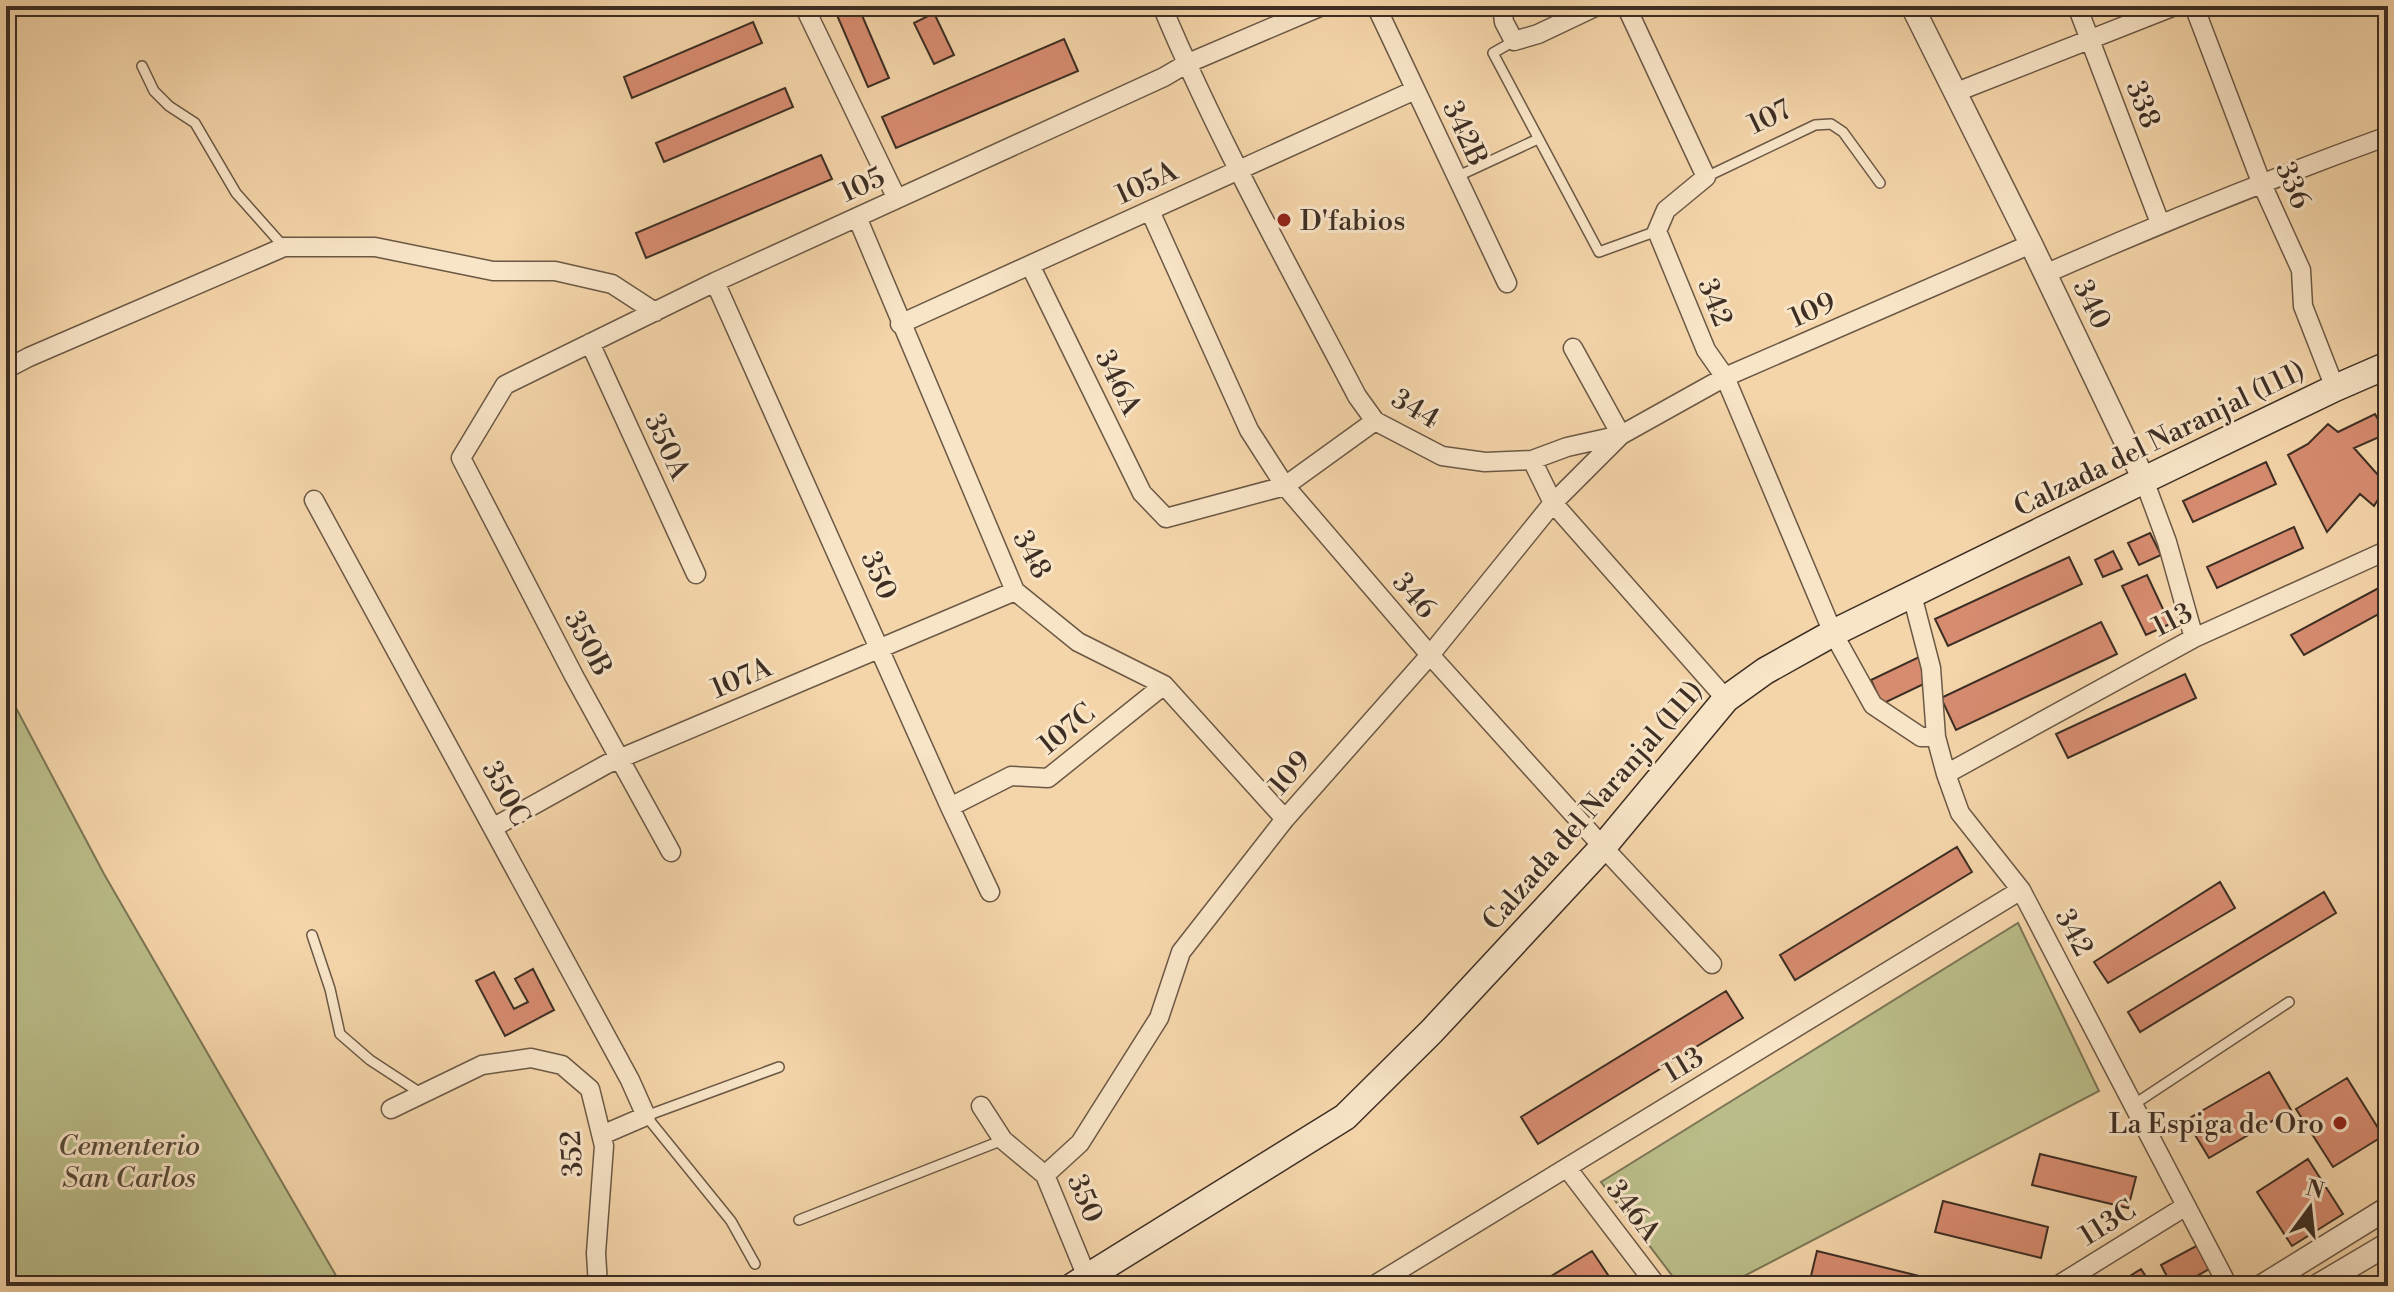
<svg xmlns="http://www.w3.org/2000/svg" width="2394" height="1292" viewBox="0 0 2394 1292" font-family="'Libre Bodoni',serif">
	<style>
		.green { fill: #babd89; stroke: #7c7656; stroke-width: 2 }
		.building { fill: #d78c70; stroke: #3d2e24; stroke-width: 2 }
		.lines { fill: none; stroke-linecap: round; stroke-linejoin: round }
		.service-casing { stroke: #6b5845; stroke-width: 12 }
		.minor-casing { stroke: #6b5845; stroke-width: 21 }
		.tertiary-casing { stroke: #6b5845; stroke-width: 25 }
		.secondary-casing { stroke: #3d2e24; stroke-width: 29 }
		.service { stroke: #f8e4c7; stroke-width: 9 }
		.minor { stroke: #f8e4c7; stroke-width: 18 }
		.tertiary { stroke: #f8e4c7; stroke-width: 22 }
		.secondary { stroke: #f8e4c7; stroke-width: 26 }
		.poi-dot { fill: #8f2418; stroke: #f8e4c7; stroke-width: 3 }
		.labels { text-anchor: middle; stroke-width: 6; stroke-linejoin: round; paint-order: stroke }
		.street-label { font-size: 28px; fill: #3d2e24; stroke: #f8e4c7 }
		.poi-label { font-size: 28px; fill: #3d2e24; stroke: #f8e4c7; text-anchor: start }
		.park-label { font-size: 28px; font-style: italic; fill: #564b38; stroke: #f8e4c7 }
	</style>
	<rect width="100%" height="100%" fill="#f4d5a9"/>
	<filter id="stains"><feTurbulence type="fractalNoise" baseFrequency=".0025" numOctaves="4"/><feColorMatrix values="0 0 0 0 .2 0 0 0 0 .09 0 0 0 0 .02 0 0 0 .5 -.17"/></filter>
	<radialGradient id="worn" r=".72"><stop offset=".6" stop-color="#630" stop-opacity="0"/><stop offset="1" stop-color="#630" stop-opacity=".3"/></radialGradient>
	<path class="green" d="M 6,689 L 104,874 L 342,1286 L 6,1286 Z
		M 2018,923 L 2099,1091 L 1725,1286 L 1680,1286 L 1601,1182 Z"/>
	<path class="building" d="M 833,6 L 858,6 L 889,78 L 868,87 Z
		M 934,13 L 954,55 L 934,64 L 914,23 Z
		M 753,22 L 762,43 L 632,98 L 624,77 Z
		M 1064,39 L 1078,71 L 896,148 L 882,117 Z
		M 785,88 L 793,107 L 664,162 L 656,143 Z
		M 821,155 L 832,179 L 646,258 L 636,233 Z
		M 2375,414 L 2386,434 L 2354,448 L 2387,485 L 2374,506 L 2360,494 L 2327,532 L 2288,455 L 2308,444 L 2328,424 L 2338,432 Z
		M 2266,462 L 2276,484 L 2193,522 L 2183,501 Z
		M 2294,527 L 2303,548 L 2217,588 L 2207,567 Z
		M 2150,533 L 2161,555 L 2139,565 L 2128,543 Z
		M 2113,551 L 2122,569 L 2103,577 L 2095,560 Z
		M 2069,557 L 2082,584 L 1948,646 L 1935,619 Z
		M 2147,575 L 2170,624 L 2146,635 L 2122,586 Z
		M 2388,583 L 2388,609 L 2304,655 L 2291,635 Z
		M 2101,622 L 2117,654 L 1956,730 L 1941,698 Z
		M 1919,657 L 1930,681 L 1882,704 L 1871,680 Z
		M 2185,674 L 2196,698 L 2068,758 L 2056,734 Z
		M 1957,847 L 1972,872 L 1795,980 L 1780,955 Z
		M 2220,882 L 2235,908 L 2108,983 L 2094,962 Z
		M 2324,892 L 2336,913 L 2140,1032 L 2128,1012 Z
		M 533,969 L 554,1010 L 505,1036 L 476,981 L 494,972 L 514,1009 L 528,1002 L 515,979 Z
		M 1726,991 L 1743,1018 L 1538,1144 L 1521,1117 Z
		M 2269,1072 L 2291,1110 L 2209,1158 L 2186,1120 Z
		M 2347,1078 L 2383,1136 L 2333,1167 L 2296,1109 Z
		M 2040,1154 L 2136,1177 L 2128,1208 L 2032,1185 Z
		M 2308,1159 L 2343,1214 L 2292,1246 L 2257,1192 Z
		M 1943,1201 L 2048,1227 L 2041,1258 L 1935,1232 Z
		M 2198,1245 L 2211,1268 L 2179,1286 L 2172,1286 L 2161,1265 Z
		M 1592,1251 L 1608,1275 L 1590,1286 L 1535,1286 Z
		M 1817,1251 L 1952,1284 L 1952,1286 L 1833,1286 L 1810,1280 Z
		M 2141,1269 L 2152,1286 L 2114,1286 Z"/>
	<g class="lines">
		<g class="service-casing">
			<path id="service" d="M 1514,41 L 1493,53 L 1599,252 L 1657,231
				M 142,66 L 154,91 L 169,106 L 195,123 L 236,193 L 284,247
				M 1456,177 L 1538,139
				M 1706,177 L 1815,125 L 1831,124 L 1843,132 L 1880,183
				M 312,935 L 330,989 L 340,1034 L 370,1060 L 422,1094
				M 2133,1105 L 2289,1002
				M 799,1220 L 1003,1140
				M 755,1264 L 731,1221 L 646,1116 L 779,1067"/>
		</g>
		<g class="minor-casing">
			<path id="minor" d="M 804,6 L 897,199
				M 1162,6 C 1218,140 1290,268 1357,396 L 1375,421 L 1442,456 L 1485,462 L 1532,460 L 1553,503 L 1726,699
				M 1376,6 L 1507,283
				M 1502,6 L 1504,22 L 1514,41 L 1538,34 L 1597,6
				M 1626,6 L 1706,177 L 1666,210 L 1657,231 L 1706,350 L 1725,377 L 1833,633 L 1873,705 L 1921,737 L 1936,737
				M 2077,6 L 2160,223
				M 2194,6 L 2261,182 L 2301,270 L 2303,306 L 2335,388
				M 1954,93 L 2175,6
				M 1150,211 L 1249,430 L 1285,486 L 1430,655 L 1603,847 L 1712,964
				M 857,217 L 1015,591 L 1078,642 L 1164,685 L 1285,819
				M 1030,265 L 1142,493 L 1166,518 L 1285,486 L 1375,421
				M 2045,274 C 2158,224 2272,178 2388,136
				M 715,282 L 950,807 L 990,892
				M 900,324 L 1415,90
				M 590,343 L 696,574
				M 6,369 L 29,357 L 284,247 L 375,247 L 493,271 L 555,271 L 612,284 L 655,312
				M 1532,460 L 1567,447 L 1621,435 L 1725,377 L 2031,244
				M 2144,480 L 2167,542 L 2194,638
				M 314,500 L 630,1080 L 646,1116 L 602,1135
				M 1912,595 L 1931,668 L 1936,737 L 1946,774 L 1960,813 L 2021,890 L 2228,1286
				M 1946,774 L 2194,638 L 2388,550
				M 950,807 L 1011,776 L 1048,778 L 1164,685
				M 494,827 L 607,764 L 1015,591
				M 671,852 L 574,676 L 461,458 L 505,385 L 715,282 L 1164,77 L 1186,64 L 1322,6
				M 981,1106 L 1003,1140 L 1045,1175 L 1087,1277
				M 391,1109 L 482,1065 L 531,1058 L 562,1065 L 590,1089 L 604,1146 L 596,1253 L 598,1286
				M 1567,1168 L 1657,1286
				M 1045,1175 L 1080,1143 L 1159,1018 L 1181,952 L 1285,819 L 1430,655 L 1553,503 L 1621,435 L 1573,348
				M 1373,1286 L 2021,890
				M 2057,1286 L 2186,1206"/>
		</g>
		<g class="tertiary-casing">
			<path id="tertiary" d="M 1912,6 L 2031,244 L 2144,480
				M 2262,1286 L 2388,1208
				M 2317,1286 L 2388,1244"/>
		</g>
		<g class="secondary-casing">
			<path id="secondary" d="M 1073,1286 L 1345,1117 L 1432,1031 L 1603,847 L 1726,699 L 1765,671 L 1833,633 L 2144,480 L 2335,388 L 2388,365"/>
		</g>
		<use href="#service" class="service"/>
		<use href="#minor" class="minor"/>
		<use href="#tertiary" class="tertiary"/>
		<use href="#secondary" class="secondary"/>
	</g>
	<g class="poi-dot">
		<circle cx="1284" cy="220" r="8"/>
		<circle cx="2340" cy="1123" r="8"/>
	</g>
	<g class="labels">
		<g class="street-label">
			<text transform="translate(2144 104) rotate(69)" y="10">338</text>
			<text transform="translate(1769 116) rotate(-26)" y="10">107</text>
			<text transform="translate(1466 133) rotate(65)" y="10">342B</text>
			<text transform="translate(1146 182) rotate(-25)" y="10">105A</text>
			<text transform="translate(862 184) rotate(-25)" y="10">105</text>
			<text transform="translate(2294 185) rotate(67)" y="10">336</text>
			<text transform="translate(1716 302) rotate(68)" y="10">342</text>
			<text transform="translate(2093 304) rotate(64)" y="10">340</text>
			<text transform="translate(1812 309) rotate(-24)" y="10">109</text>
			<text transform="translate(1119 382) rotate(64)" y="10">346A</text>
			<text transform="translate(1416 408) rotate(31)" y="10">344</text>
			<text transform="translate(2159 438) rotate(-26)" y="10">Calzada del Naranjal (111)</text>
			<text transform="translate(668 446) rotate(65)" y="10">350A</text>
			<text transform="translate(1033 554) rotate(62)" y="10">348</text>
			<text transform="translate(880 575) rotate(66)" y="10">350</text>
			<text transform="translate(1415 595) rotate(49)" y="10">346</text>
			<text transform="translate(2172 619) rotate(-27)" y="10">113</text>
			<text transform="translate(589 643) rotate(62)" y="10">350B</text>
			<text transform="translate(741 677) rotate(-23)" y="10">107A</text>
			<text transform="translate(1066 728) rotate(-39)" y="10">107C</text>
			<text transform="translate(1289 772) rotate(-49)" y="10">109</text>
			<text transform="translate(507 793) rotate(61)" y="10">350C</text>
			<text transform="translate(1592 805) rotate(-49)" y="10">Calzada del Naranjal (111)</text>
			<text transform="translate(2075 932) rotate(62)" y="10">342</text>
			<text transform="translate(1683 1064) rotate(-31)" y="10">113</text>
			<text transform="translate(571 1154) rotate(-93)" y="10">352</text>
			<text transform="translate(1086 1198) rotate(67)" y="10">350</text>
			<text transform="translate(1634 1210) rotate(53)" y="10">346A</text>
			<text transform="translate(2107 1222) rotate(-32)" y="10">113C</text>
		</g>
		<g class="poi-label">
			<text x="1300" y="230">D'fabios</text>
			<text x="2324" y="1133" text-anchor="end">La Espiga de Oro</text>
		</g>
		<g class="park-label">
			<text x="129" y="1155">Cementerio<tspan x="129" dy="32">San Carlos</tspan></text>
		</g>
	</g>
	<rect width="2394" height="1292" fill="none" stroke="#f4d5a9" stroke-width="32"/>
	<rect x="8" y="8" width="2378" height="1276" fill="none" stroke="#3d2e24" stroke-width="4"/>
	<rect x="16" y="16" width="2362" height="1260" fill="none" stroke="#3d2e24" stroke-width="2"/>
	<g transform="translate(2310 1208) rotate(15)" stroke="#f8e4c7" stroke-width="6" paint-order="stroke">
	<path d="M0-6L14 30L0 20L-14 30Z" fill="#3d2e24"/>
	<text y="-12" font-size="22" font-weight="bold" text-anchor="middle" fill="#3d2e24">N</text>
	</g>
	<rect width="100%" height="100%" filter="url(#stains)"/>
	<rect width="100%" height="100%" fill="url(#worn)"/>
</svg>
